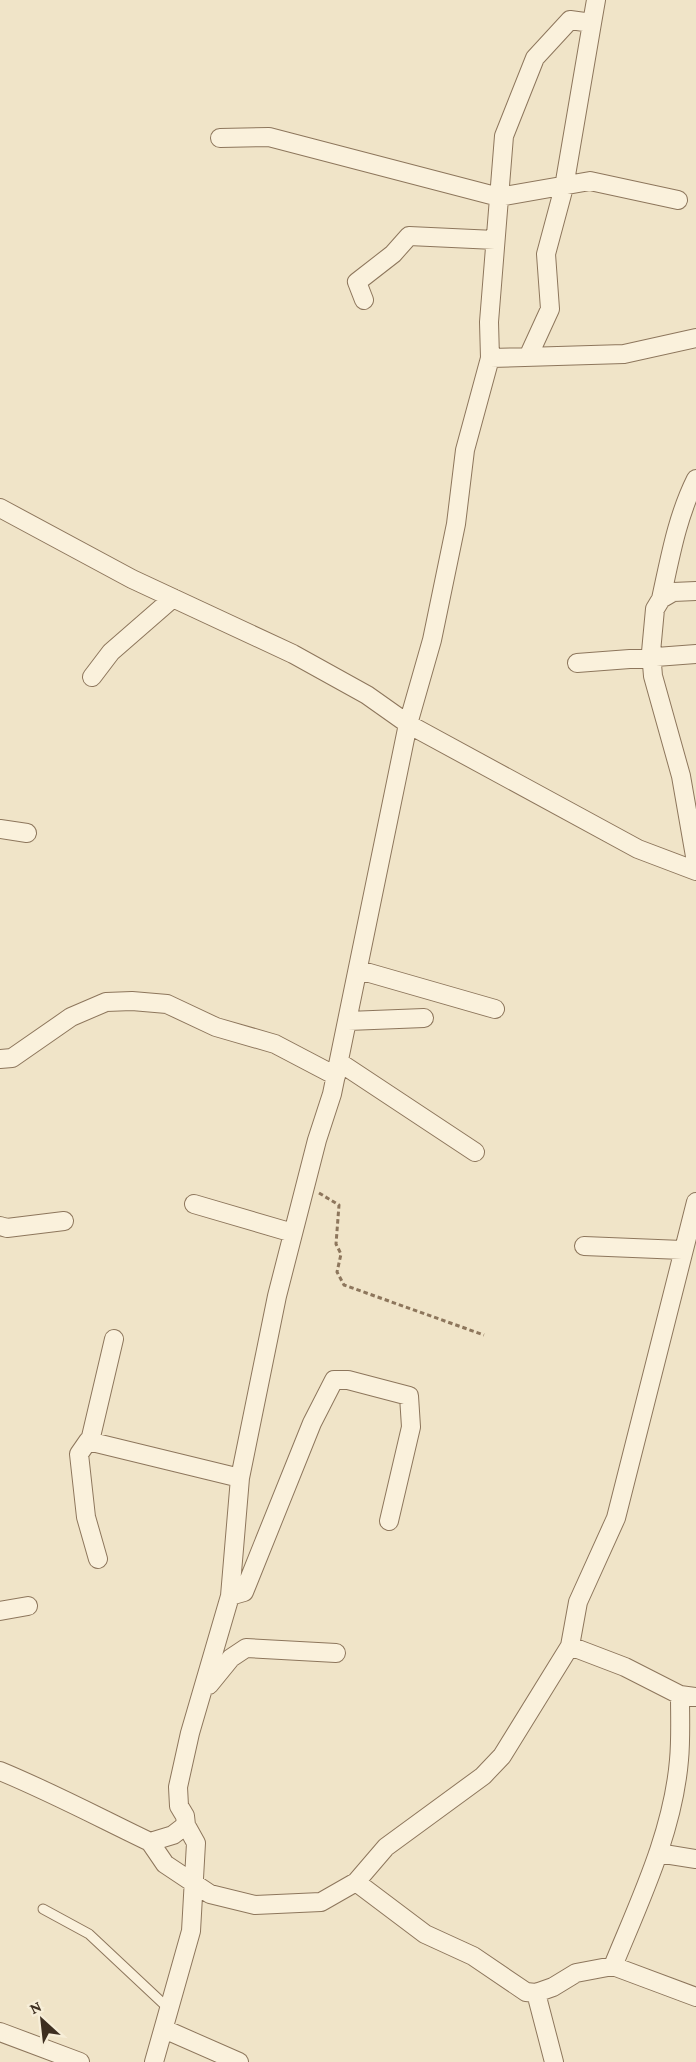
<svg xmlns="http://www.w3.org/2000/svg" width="696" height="2062" viewBox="0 0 696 2062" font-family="'Crimson Pro',serif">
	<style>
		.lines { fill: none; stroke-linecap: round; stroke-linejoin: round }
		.service-casing { stroke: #8d765c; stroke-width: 11 }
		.minor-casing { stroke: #8d765c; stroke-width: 20 }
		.path { stroke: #8d765c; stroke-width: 3; stroke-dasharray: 4.5 3; stroke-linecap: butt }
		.service { stroke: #faf1dc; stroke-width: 9 }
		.minor { stroke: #faf1dc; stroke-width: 18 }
	</style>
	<rect width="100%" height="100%" fill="#f0e4c8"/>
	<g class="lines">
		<g class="service-casing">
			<path id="service" d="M 43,1909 L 89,1934 L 169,2009"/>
		</g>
		<g class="minor-casing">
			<path id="minor" d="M 220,138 L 269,137 L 499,197 L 590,181 L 678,200
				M 364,300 L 357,282 L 393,254 L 409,236 L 495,240
				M 528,357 L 550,309 L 546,254 L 564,187 L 592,23
				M 490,358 L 624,354 L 696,338
				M 0,508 L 132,579 L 293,654 L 367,695 L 408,724 L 638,849 L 696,871
				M 696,591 L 673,592 L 661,599 L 655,609 L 651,652 L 653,676 L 681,776 L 696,862
				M 661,599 C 670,558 677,517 696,479
				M 577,663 L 696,654
				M 92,677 L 111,652 L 173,598
				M 0,829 L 27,833
				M 359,970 L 495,1009
				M 348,1021 L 424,1018
				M 0,1059 L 12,1058 L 71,1017 L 106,1002 L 132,1001 L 167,1004 L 216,1027 L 275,1044 L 336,1076
				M 339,1062 L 475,1152
				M 194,1204 L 293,1233
				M 0,1226 L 7,1228 L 64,1221
				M 584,1246 L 682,1250
				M 90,1441 L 114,1339
				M 98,1559 L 86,1517 L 79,1454 L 88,1441 L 240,1478
				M 230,1596 L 244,1592 L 312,1423 L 334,1380 L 348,1380 L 409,1396 L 411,1427 L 389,1521
				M 0,1611 L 28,1606
				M 570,1646 L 625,1667 L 680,1695 L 696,1697
				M 209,1685 L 231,1658 L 246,1648 L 336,1653
				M 0,1771 C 51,1792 100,1818 150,1842 L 173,1835 L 186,1825
				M 150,1842 L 165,1864 L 210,1894 L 255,1905 L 321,1902 L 356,1882 L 386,1847 L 483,1776 L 502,1756 L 570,1646 L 578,1602 L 616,1518 L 696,1202
				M 658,1853 L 696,1859
				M 356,1882 L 425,1934 L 473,1956 L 526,1992 L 536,1993 L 553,1987 L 576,1973 L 613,1966 L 696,1997
				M 613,1966 C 640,1900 673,1832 679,1760 C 681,1739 680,1717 680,1695
				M 536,1993 L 554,2062
				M 164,2029 L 239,2062
				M 0,2032 L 80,2062
				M 154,2062 L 191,1931 L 196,1843 L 186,1825 L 185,1816 L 179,1806 L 178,1787 L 190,1733 L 230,1596 L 240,1478 L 277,1296 L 317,1140 L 332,1094 L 408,724 L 432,640 L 456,524 L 465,450 L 490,358 L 489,322 L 504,136 L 535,58 L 570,20 L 592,23 L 596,0"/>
		</g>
		<path class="path" d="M 319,1193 L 339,1205 L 336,1244 L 341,1254 L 337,1272 L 344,1285 L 484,1335"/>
		<use href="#service" class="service"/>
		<use href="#minor" class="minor"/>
	</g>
	<g transform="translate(42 2020) rotate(333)" stroke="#f7eed8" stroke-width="4.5" paint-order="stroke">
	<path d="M0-4.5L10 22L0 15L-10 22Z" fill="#3d2e20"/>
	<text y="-9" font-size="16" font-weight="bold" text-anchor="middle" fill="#3d2e20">N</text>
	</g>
</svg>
